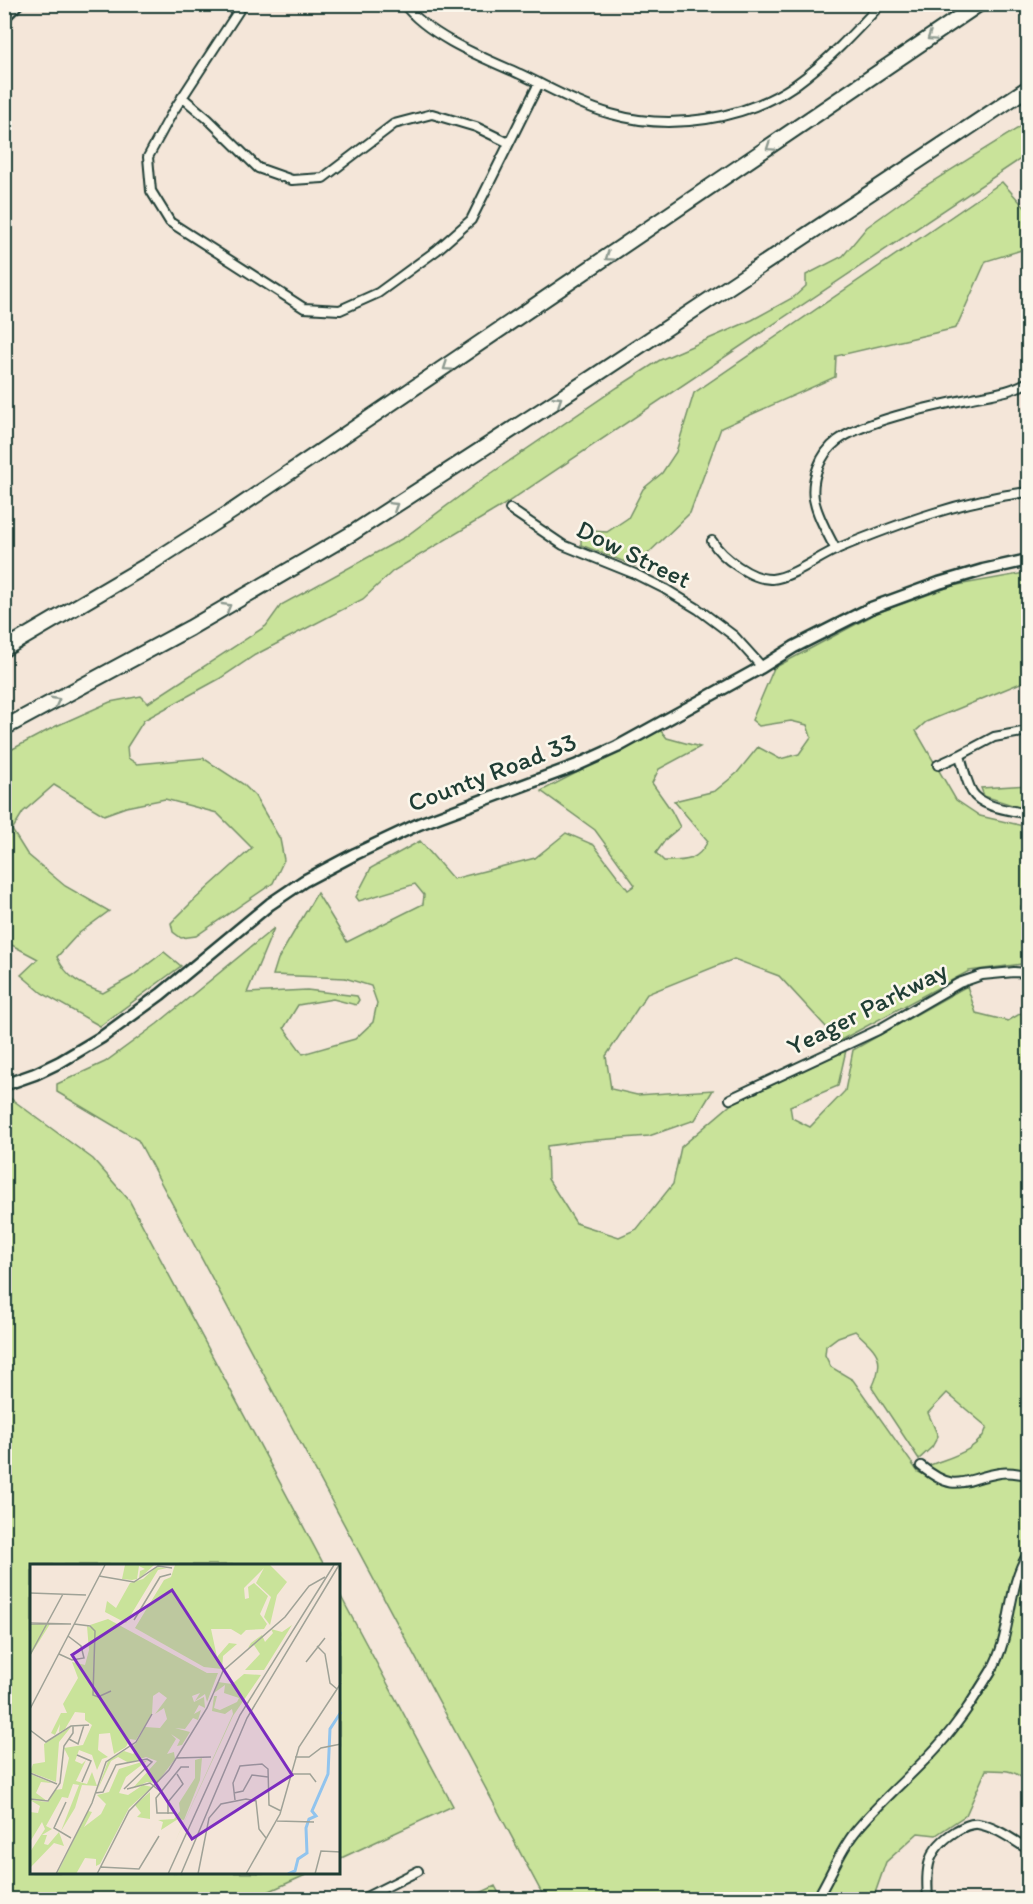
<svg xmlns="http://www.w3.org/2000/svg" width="1033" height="1904" viewBox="0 0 1033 1904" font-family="Itim,sans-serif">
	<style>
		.green { fill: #c9e39a; stroke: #749067; stroke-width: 1.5 }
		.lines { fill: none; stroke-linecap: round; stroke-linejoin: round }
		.street-casing { stroke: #1f3d34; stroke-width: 12 }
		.secondary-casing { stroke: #1f3d34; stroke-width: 15 }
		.highway-casing { stroke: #1f3d34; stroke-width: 18 }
		.street { stroke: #fbf7ec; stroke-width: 8 }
		.secondary { stroke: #fbf7ec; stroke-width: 10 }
		.highway { stroke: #fbf7ec; stroke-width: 14 }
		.oneway { stroke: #8d9a90 }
		.labels { text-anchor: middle; stroke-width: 5; stroke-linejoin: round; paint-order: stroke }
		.street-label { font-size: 26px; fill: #1f3d34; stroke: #fbf7ec }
		.inset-river { fill: none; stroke: #91c4ee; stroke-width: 3 }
		.inset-road { fill: none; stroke: #9fa297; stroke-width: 1.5 }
		.view { fill: #7b2cbf; fill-opacity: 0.15; stroke: #7b2cbf; stroke-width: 3 }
		.inset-edge { fill: none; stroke: #1f3d34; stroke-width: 3 }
	</style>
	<rect width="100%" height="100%" fill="#f4e6d9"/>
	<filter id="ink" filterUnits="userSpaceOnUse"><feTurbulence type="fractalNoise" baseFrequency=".0167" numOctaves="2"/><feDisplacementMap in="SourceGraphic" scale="12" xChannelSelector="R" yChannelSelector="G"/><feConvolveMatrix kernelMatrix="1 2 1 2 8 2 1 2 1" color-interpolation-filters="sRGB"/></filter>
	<g filter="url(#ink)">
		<path class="green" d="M 1028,122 L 1028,154 L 502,506 L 393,571 L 363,599 L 255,655 L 219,679 L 144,720 L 127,747 L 128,758 L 137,764 L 203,758 L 243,784 L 255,796 L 280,839 L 284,860 L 273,883 L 196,936 L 181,938 L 173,932 L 171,923 L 192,902 L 252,848 L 217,813 L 165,799 L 126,807 L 104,815 L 54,785 L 23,812 L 12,830 L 27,854 L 65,886 L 109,911 L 78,934 L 57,957 C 67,978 81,985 103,993 L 131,977 L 164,952 L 181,966 L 100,1026 L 42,993 L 21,975 L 38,959 L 8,943 L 5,943 L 5,753 L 54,727 L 110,702 L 141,696 L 148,703 L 266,626 L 281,605 L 405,537 L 480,481 L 618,387 L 660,360 L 752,320 L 794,297 L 806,286 L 806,275 L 843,256 L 867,227 L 917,191 Z
			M 1002,182 L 1028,211 L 1028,248 L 986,261 L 956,328 L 836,356 L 835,377 L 721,428 L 690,513 L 635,566 L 581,545 L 581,538 L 591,531 L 607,532 L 628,518 L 643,489 L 662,473 L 676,452 L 694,393 Z
			M 1025,573 L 1028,574 L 1028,682 L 1023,682 L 926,722 L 916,731 L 956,800 L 980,816 L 1028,827 L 1028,906 L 1021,906 L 1022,964 L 969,971 L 839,1041 L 779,976 L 734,959 L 647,994 L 606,1056 L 611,1089 L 637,1095 L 713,1090 L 695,1120 L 649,1136 L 585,1141 L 547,1146 L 548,1179 L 576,1223 L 619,1237 L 637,1229 L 673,1184 L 681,1147 L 734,1102 L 846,1050 L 838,1086 L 790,1106 L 792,1118 L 810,1127 L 845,1091 L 853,1050 L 967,986 L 976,1013 L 1008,1021 L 1028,1009 L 1028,1472 C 1017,1470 1006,1467 995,1469 C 972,1474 946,1491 928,1466 C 949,1457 980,1451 987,1427 L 947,1393 L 928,1413 L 938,1436 L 932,1447 L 919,1459 L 872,1388 C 886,1358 878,1352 855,1331 L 838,1337 L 826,1346 L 825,1355 L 831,1367 L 853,1380 L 918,1472 L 952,1487 L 970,1486 L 994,1477 L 1006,1476 L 1028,1479 L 1028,1547 C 1000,1580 1012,1627 992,1664 C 988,1670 982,1676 978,1682 C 965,1703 954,1724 937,1743 C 913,1768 884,1790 862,1817 C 842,1842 828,1871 812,1899 L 545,1899 L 138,1140 L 57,1092 L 57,1084 L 105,1062 L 157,1024 L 274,928 L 247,993 L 307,990 L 357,996 L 359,1000 L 356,1005 L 333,999 L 298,1005 L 284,1028 L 303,1054 L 355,1039 L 373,1022 L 377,1003 L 371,986 L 345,978 L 273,975 L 278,959 L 317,893 L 347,942 L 423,904 L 424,895 L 415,884 L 359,901 L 356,897 L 371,868 L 420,841 L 453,879 L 535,858 L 566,833 L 594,845 L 628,890 L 635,885 L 595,830 L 541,791 L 660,730 L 667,738 L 700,747 L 659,769 L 652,783 L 671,810 L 680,827 L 666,839 L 656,853 L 664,861 C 686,861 697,862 708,841 L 674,801 L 715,791 L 737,773 L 758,747 L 780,759 L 799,754 L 811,737 L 807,725 L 791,721 L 759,726 L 752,720 L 774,668 L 877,613 L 952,586 Z
			M 1028,785 L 1028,810 L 984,796 L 981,788 Z
			M 10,1098 L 93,1159 L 129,1200 L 324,1565 L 32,1565 L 32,1872 L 310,1873 L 252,1899 L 5,1899 L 4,1100 Z
			M 1028,1561 L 1028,1786 C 1019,1769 1004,1770 986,1770 L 966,1815 L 936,1835 L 918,1833 L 886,1862 L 873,1899 L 819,1900 L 854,1840 L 869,1820 L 943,1748 L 967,1718 L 999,1668 L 1006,1650 L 1020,1578 Z
			M 339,1593 L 453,1806 L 339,1859 Z
			M 495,1886 L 502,1899 L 467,1899 Z"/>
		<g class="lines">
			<g class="street-casing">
				<path id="street" d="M 243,4 L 172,113 L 148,157 L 151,191 L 170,222 L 304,308 L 340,310 L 378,293 L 437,250 L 471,220 L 539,83
					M 404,4 C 428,36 484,58 520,74 C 550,88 579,105 611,114 C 670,131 744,120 795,85 C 827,62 854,33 881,4
					M 182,97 L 208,119 L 258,168 L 292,180 L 323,178 L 394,124 L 432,114 L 476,127 L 509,143
					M 510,509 L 563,545 L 635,574 L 665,589 L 698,609 L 734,636 L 762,667
					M 712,541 C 721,557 752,580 772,579 C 793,577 818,557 839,548 C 900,523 963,500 1028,492
					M 836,550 C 828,534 817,516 814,499 C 811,479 820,454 837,441 C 865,420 935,406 972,398 C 991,394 1011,392 1028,382
					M 1028,731 L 994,737 L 960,755 C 963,767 966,781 972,792 C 982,808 1011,810 1028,814
					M 938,765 L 960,755
					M 730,1099 L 878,1030 L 959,983 L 982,975 L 1014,972 L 1028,973
					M 921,1466 C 957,1495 962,1479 1000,1473 C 1009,1471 1019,1474 1028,1475
					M 360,1900 L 418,1871
					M 816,1900 C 830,1878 839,1852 855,1832 C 880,1801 912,1775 938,1746 C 959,1723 975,1697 991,1671 C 1013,1634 1006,1588 1028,1554
					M 928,1900 C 926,1867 926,1850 956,1831 C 963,1827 970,1823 978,1824 C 996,1827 1013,1840 1028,1849"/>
			</g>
			<g class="secondary-casing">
				<path id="secondary" d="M 4,17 L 17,4
					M 4,1085 L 35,1074 L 60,1062 L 102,1037 L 161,994 L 270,904 L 304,881 L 355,854 L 419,824 L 575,766 L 617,747 L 762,667 L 794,647 L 871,608 L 939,583 L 983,570 L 1028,560"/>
			</g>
			<g class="highway-casing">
				<path id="highway" d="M 4,649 L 151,563 L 234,510 L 979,4
					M 4,728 L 190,628 L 351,534 L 593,377 L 1028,88"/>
			</g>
			<use href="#street" class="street"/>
			<use href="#secondary" class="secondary"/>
			<use href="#highway" class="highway"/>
		</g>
		<defs><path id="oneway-chevron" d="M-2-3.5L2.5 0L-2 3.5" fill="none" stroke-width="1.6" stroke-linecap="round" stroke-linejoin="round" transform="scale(1.5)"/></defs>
		<g class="oneway">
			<use href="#oneway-chevron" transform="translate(931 37) rotate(146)"/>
			<use href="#oneway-chevron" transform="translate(770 147) rotate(146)"/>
			<use href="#oneway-chevron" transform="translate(609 257) rotate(146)"/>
			<use href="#oneway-chevron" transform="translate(447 367) rotate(146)"/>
			<use href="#oneway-chevron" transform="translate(558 400) rotate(-33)"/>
			<use href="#oneway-chevron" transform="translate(394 506) rotate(-32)"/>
			<use href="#oneway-chevron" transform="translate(227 607) rotate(-30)"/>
			<use href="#oneway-chevron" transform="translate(56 701) rotate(-28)"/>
		</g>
	</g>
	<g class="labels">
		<g class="street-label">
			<text transform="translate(634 554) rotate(26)" y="9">Dow Street</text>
			<text transform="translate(492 772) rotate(-21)" y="9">County Road 33</text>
			<text transform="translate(867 1008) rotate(-27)" y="9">Yeager Parkway</text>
		</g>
	</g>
	<g transform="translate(30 1564)">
		<rect width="310" height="310" fill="#f4e6d9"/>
		<path d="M 95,1 L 124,1 L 109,15 L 110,7 L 115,5 L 109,2 L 107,15 L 102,16 L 92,15 ZM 145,1 L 240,1 L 257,18 L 247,31 L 240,61 L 234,53 L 241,33 L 226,19 L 234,4 L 214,24 L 215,35 L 219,34 L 218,23 L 224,19 L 238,32 L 230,50 L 237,60 L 234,65 L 216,66 L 211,71 L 201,65 L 181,65 L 187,93 L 199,79 L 207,80 L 193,92 L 192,105 L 174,103 L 105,64 L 134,16 L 141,13 ZM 126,3 L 137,4 L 128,6 L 96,59 L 75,48 L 77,37 L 86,44 L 100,19 L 113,15 ZM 78,55 L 177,109 L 188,109 L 177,138 L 175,130 L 165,137 L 170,129 L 162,132 L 164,138 L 174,133 L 175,144 L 169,141 L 164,150 L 171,146 L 168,156 L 163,154 L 155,165 L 145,164 L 160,168 L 152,181 L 147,182 L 150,176 L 141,170 L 146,175 L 137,190 L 144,188 L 145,195 L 127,219 L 117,218 L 102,225 L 127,197 L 116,193 L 99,199 L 88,193 L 81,197 L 67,227 L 78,197 L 94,187 L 103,190 L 106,187 L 103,182 L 107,178 L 115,163 L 130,164 L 137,155 L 134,144 L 125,150 L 137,134 L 129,128 L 123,132 L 122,150 L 106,176 L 100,175 L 96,183 L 84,190 L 80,169 L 69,170 L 68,186 L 78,193 L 72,195 L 67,206 L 62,191 L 49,186 L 45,197 L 52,200 L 56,196 L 46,217 L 57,220 L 62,208 L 67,222 L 52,221 L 45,244 L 31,267 L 49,221 L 43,220 L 38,234 L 32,233 L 16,262 L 22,265 L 12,271 L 17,271 L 14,280 L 18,281 L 29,268 L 34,282 L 24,279 L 0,304 L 0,288 L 15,265 L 12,258 L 0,278 L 0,248 L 8,249 L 10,242 L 0,236 L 18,238 L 25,226 L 32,225 L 39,194 L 34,184 L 53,181 L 62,161 L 55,156 L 55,149 L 45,148 L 35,165 L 29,168 L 30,160 L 25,171 L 21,169 L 31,149 L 37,149 L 33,140 L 48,114 L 42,98 L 55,101 L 59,86 L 57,62 L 62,64 L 60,61 ZM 0,60 L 20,60 L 0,92 ZM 262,61 L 234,106 L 215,106 L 230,90 L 224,81 L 218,84 L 221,79 L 232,71 L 235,78 L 243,69 L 241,65 L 252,68 ZM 214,110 L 231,111 L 203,152 L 144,280 L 203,150 L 202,145 L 195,150 L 182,147 L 184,132 L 187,132 L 184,144 L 190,146 L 207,138 L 209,134 L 194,129 L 195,121 L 184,129 L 188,118 L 202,120 ZM 41,163 L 29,178 L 26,218 L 0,208 L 3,200 L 15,198 L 14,180 ZM 172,194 L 170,216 L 154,256 L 148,255 L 131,266 L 133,258 L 128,256 L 144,255 L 150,247 L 149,239 L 165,214 L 165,196 ZM 118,196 L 96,213 L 89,229 L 98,231 L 113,221 L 122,223 L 99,244 L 70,300 L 66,302 L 66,295 L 55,294 L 46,310 L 27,310 L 58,247 L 62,248 L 54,263 L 71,250 L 76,240 L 67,231 L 79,228 L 89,205 ZM 0,210 L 22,219 L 11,218 L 6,229 L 17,237 L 0,235 ZM 120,228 L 120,255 L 107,253 L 111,249 L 105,241 Z" fill="#c9e39a"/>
		<path class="inset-river" d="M 258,310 L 265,307 L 268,295 L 277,289 L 276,264 L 279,255 L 286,252 L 282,247 L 298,210 L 300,165 L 311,148"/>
		<path class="inset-road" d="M 69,12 L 104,18 L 128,2 L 142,4M 0,29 L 56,31M 104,56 L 130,13 L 141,10M 0,59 L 41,60 L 0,60M 44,60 L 60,62 L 65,67 L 63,131 L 68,133 L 81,127M 287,82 L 295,90 L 300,119 L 307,125M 29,90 L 42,96 L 54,94 L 51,82 L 38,72M 0,91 L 33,30M 276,98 L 295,74M 0,145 L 75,1M 0,166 L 16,178 L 41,162 L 59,161M 39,175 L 48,180 L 54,161M 47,191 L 61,197 L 52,218M 265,193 L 279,193 L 291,184 L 311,180M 146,194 L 181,193M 0,209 L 27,220M 260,210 L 280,210 L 286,218M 97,225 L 120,219 L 131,228M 65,229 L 73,228 L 86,201 L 117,195 L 122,198 L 94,225M 204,229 L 213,227 L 222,211 L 238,213M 0,235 L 18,237 L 30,219 L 34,182 L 43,169 L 43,162M 205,236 L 203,219 L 210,202 L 232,200 L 238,205 L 239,241 L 251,247M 36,238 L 24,264 L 41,274M 146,249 L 127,249 L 126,234 L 151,203 L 159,203M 138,250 L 138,238 L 153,220 L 147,210M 247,257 L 284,258M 70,303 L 109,305 L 129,272M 26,310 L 62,239 L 76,198 L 106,178 L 122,150M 67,310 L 99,247 L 139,206 L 177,144 L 193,107 L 255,53 L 279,22 L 295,13M 138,310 L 210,151 L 304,1M 151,310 L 217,154 L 309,1M 168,310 L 179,254 L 191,240 L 216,235 L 226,237 L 229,265 L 236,274M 216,310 L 250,250 L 269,183 L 311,119M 285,310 L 291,287 L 311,288"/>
		<path class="view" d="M 142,26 L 262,211 L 162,275 L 42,91 Z"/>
		<rect width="310" height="310" class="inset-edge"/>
	</g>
	<rect width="1033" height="1904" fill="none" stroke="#fbf7ec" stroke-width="24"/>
	<rect x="12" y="12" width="1009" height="1880" fill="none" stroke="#1f3d34" stroke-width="2" filter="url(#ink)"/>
</svg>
